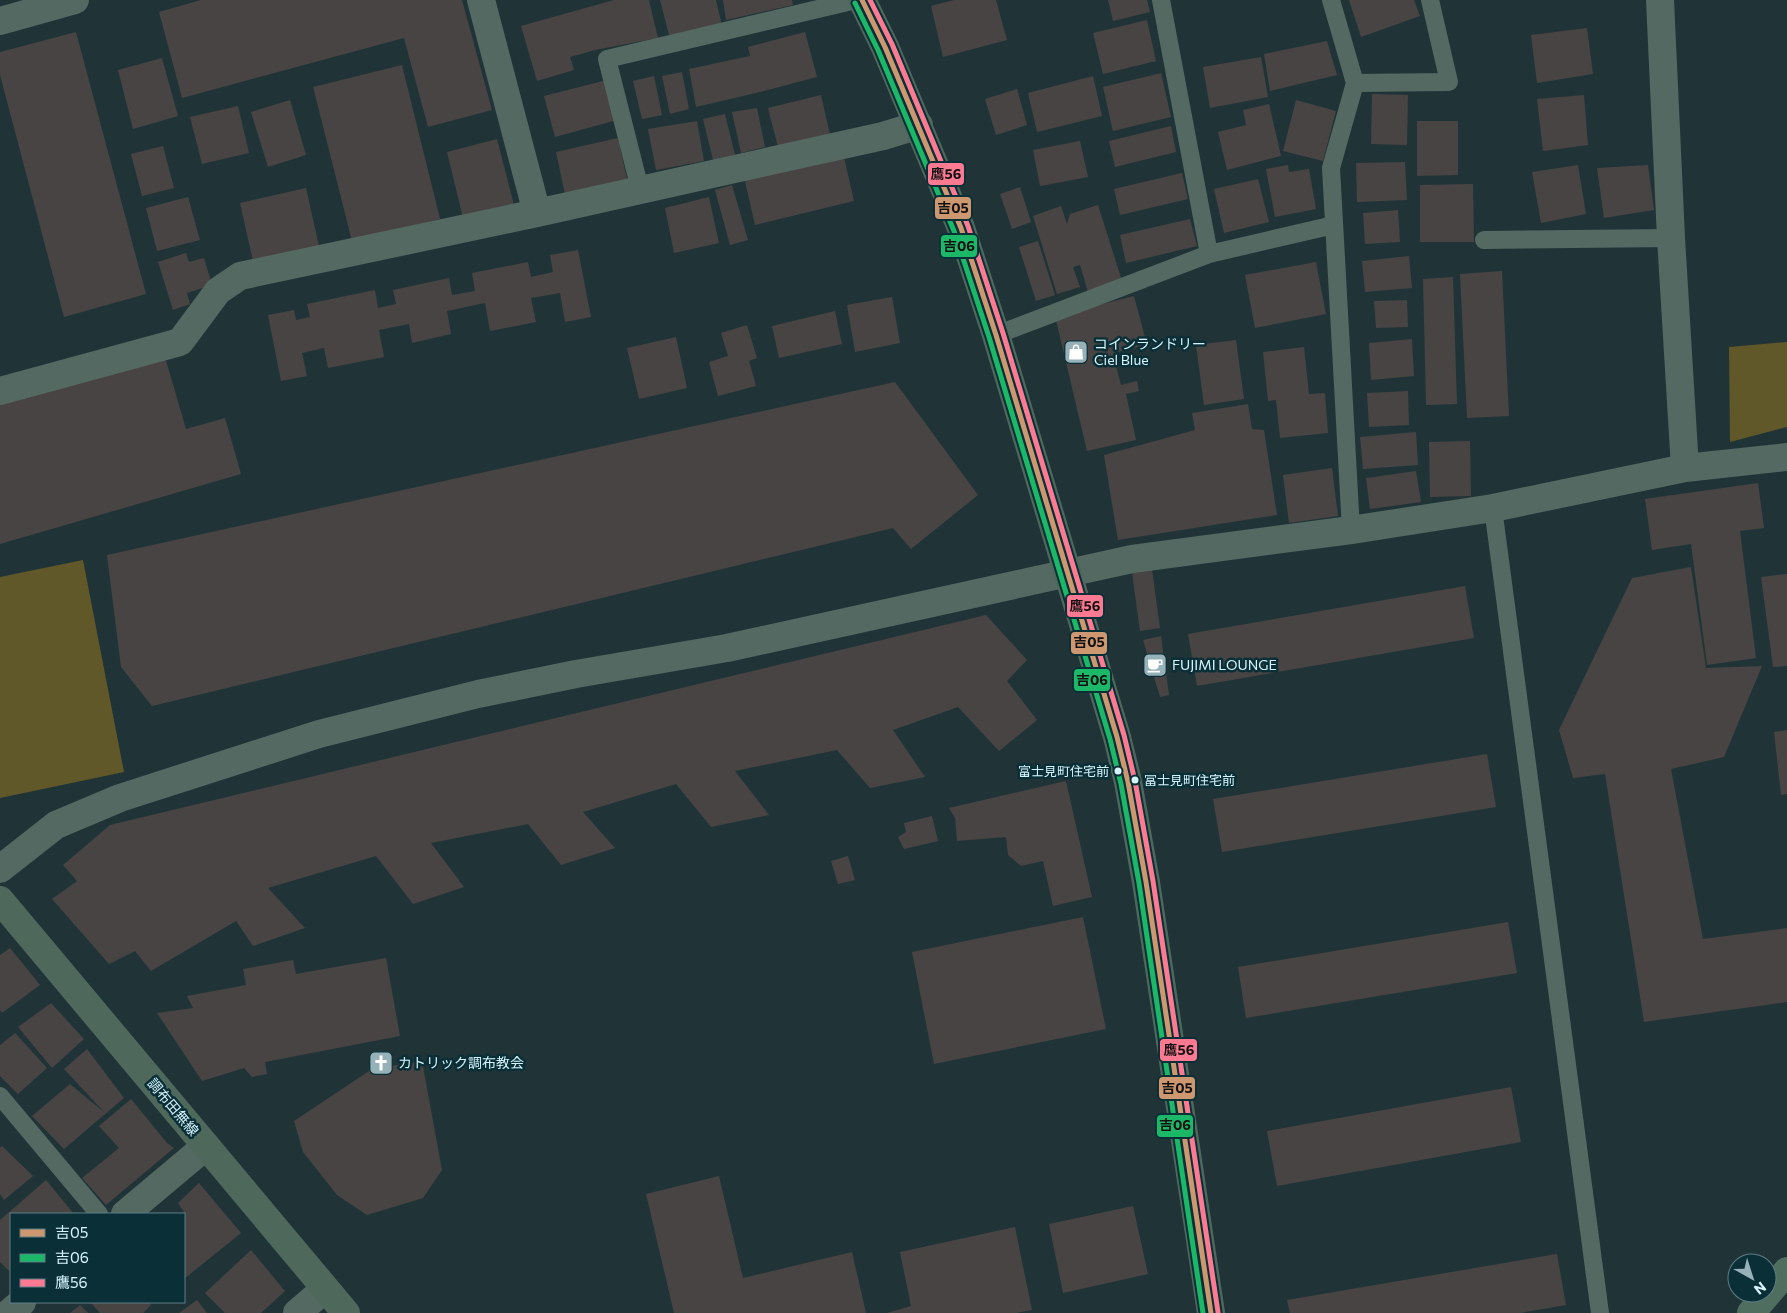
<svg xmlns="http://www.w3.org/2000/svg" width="1787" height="1313" viewBox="0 0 1787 1313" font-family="Commissioner,'Noto Sans JP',sans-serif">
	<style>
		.green { fill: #615829 }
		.building { fill: #484443 }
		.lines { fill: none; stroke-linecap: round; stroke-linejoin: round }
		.lane { stroke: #546961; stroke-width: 18 }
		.street { stroke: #546961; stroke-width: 28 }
		.primary { stroke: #4e695c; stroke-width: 28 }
		.highway { stroke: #506e5f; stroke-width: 28 }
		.bus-1-casing { stroke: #0a2f37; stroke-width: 9 }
		.bus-2-casing { stroke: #0a2f37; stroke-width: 9 }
		.bus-3-casing { stroke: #0a2f37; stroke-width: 9 }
		.bus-1 { stroke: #cd976f; stroke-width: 5 }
		.bus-2 { stroke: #1ab867; stroke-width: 5 }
		.bus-3 { stroke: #fe7a93; stroke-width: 5 }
		.bus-dot { fill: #d6f4fc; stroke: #0a2f37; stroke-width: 2 }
		.labels { text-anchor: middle; stroke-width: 5; stroke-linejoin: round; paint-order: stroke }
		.bus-label { font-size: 13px; fill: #d6f4fc; stroke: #0a2f37; text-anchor: end }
		.poi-label { font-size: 14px; fill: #d6f4fc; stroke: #0a2f37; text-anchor: start }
		.street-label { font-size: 14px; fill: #d6f4fc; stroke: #0a2f37 }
		.line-badge { stroke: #0a2f37; stroke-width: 2 }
		.pale-badge-label { font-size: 14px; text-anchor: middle; font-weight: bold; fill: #111 }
	</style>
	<rect width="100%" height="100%" fill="#203438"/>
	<path class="green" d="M 1787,342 L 1787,427 L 1730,442 L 1729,347 Z
		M 83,560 L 124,772 L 0,798 L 0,577 Z"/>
	<path class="building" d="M 201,0 L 462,0 L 492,110 L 428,127 L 404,38 L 182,98 L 159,12 Z
		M 614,0 L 649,0 L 658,38 L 595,50 L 570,57 L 574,70 L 537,81 L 521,26 Z
		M 660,0 L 716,0 L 722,26 L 670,39 Z
		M 723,0 L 792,0 L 793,5 L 726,20 Z
		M 954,0 L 996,0 L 1007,40 L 943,57 L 931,6 Z
		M 1108,0 L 1147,0 L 1150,12 L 1113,21 Z
		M 1349,0 L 1414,0 L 1420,16 L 1361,37 Z
		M 1147,20 L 1156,61 L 1103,74 L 1093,33 Z
		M 1587,28 L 1593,74 L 1537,83 L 1531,35 Z
		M 76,32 L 146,294 L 64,317 L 0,75 L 0,52 Z
		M 805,32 L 817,77 L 760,92 L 696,107 L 689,69 L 750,56 L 748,47 Z
		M 1327,41 L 1337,75 L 1270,91 L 1264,54 Z
		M 1261,57 L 1268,97 L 1210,108 L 1203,67 Z
		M 162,58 L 178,116 L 133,129 L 118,70 Z
		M 402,65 L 440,219 L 352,241 L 313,87 Z
		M 682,72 L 689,109 L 670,114 L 662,76 Z
		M 1161,73 L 1171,117 L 1113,131 L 1103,87 Z
		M 654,76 L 662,115 L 642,119 L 633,81 Z
		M 1093,76 L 1102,116 L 1037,132 L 1028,93 Z
		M 607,80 L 617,120 L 555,137 L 544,96 Z
		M 1017,89 L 1027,125 L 996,135 L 985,99 Z
		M 1372,94 L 1408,95 L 1407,145 L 1371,144 Z
		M 821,95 L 831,139 L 779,151 L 768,108 Z
		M 1584,95 L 1588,145 L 1543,151 L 1537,99 Z
		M 290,100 L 306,155 L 268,167 L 251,112 Z
		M 1296,100 L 1336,111 L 1323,161 L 1283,151 Z
		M 1269,104 L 1281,156 L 1227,170 L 1218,132 L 1246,125 L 1243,110 Z
		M 238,106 L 249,153 L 202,164 L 190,117 Z
		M 757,108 L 765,147 L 741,153 L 732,112 Z
		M 725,114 L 735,155 L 713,160 L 703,119 Z
		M 697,121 L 704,161 L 656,170 L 648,129 Z
		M 1417,121 L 1458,121 L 1458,175 L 1417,176 Z
		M 1171,126 L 1176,152 L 1115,167 L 1109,141 Z
		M 618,138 L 627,179 L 565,194 L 556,152 Z
		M 497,139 L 514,205 L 463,218 L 447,152 Z
		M 1080,141 L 1088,177 L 1040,186 L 1033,150 Z
		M 163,146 L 174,188 L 142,196 L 131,154 Z
		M 843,153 L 854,201 L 755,225 L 744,177 Z
		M 1405,162 L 1407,200 L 1357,202 L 1356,163 Z
		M 1288,165 L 1289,172 L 1309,169 L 1316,209 L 1275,217 L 1266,169 Z
		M 1578,165 L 1586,214 L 1541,223 L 1532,172 Z
		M 1648,165 L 1654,210 L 1604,218 L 1597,168 Z
		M 1182,173 L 1188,199 L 1120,215 L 1114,189 Z
		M 1258,179 L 1269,222 L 1224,233 L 1214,189 Z
		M 1473,184 L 1474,242 L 1420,242 L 1420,185 Z
		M 732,185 L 748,240 L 730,245 L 715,190 Z
		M 1020,187 L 1031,222 L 1012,229 L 1000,194 Z
		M 306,188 L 319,246 L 253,261 L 240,203 Z
		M 188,197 L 200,240 L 157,251 L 146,208 Z
		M 709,197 L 719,243 L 674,253 L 665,208 Z
		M 1098,205 L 1122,281 L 1088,292 L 1080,265 L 1073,267 L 1080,287 L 1057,294 L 1033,216 L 1061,206 L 1067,224 L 1070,214 Z
		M 1398,210 L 1400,242 L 1365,244 L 1363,213 Z
		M 1190,219 L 1197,246 L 1126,263 L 1120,235 Z
		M 1038,241 L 1055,295 L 1036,301 L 1019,247 Z
		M 578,250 L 591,317 L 565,322 L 560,293 L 531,298 L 536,322 L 490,331 L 485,303 L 447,311 L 451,334 L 412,343 L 409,324 L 379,330 L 384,357 L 328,368 L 324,348 L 302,353 L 307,376 L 281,381 L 268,315 L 294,310 L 296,320 L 310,317 L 307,304 L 375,290 L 378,308 L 396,304 L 393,290 L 449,278 L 452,295 L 475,291 L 472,273 L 528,262 L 531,277 L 553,272 L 550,255 Z
		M 186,253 L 189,262 L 204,258 L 212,285 L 187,293 L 190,304 L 173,310 L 158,262 Z
		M 1409,256 L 1412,288 L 1365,292 L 1362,261 Z
		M 1316,262 L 1326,314 L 1255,328 L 1245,275 Z
		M 1502,271 L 1509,416 L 1467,418 L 1460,274 Z
		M 1453,277 L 1457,404 L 1426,405 L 1423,279 Z
		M 1134,296 L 1147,345 L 1113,353 L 1121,385 L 1137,381 L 1139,391 L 1126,394 L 1136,440 L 1087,451 L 1055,316 Z
		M 892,297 L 900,343 L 855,352 L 847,305 Z
		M 1407,300 L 1408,327 L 1376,328 L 1374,301 Z
		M 835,311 L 842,344 L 779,358 L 772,326 Z
		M 747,325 L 757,358 L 749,361 L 756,386 L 718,396 L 709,362 L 728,356 L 721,333 Z
		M 676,337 L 687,388 L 639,399 L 627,348 Z
		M 1412,339 L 1414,376 L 1371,380 L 1369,343 Z
		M 1236,340 L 1244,399 L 1204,405 L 1196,345 Z
		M 1304,347 L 1309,394 L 1325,393 L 1328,433 L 1280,438 L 1276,400 L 1268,401 L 1263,352 Z
		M 165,357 L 186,429 L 225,418 L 241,474 L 0,544 L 0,405 Z
		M 895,382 L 978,495 L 911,549 L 893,528 L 152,706 L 121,667 L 107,555 Z
		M 1408,391 L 1409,425 L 1369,427 L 1367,393 Z
		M 1248,404 L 1252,429 L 1264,430 L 1277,515 L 1118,540 L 1104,455 L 1195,430 L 1192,413 Z
		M 1416,432 L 1418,465 L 1363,469 L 1360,437 Z
		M 1470,441 L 1471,496 L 1430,497 L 1429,442 Z
		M 1332,468 L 1338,516 L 1289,523 L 1283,475 Z
		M 1416,471 L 1421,502 L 1370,509 L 1366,478 Z
		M 1758,483 L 1764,528 L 1740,531 L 1756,658 L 1707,665 L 1691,544 L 1652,550 L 1645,499 Z
		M 1691,567 L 1706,668 L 1762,666 L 1724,757 L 1671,769 L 1703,939 L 1787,928 L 1787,1002 L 1644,1022 L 1605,774 L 1573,778 L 1559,730 L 1632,578 Z
		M 1152,569 L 1160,628 L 1140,631 L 1132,573 Z
		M 1787,574 L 1787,666 L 1773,667 L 1761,577 Z
		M 1465,586 L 1474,638 L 1197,686 L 1188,634 Z
		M 986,615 L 1027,660 L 1007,681 L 1037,720 L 999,751 L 958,707 L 893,730 L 925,777 L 870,788 L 837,750 L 735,771 L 769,815 L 711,827 L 676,784 L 583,812 L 615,848 L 561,865 L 528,824 L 431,843 L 464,887 L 413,904 L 376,856 L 268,888 L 305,928 L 253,946 L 236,921 L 151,971 L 135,951 L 109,964 L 52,899 L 77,881 L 63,865 L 110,825 Z
		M 1161,636 L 1169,695 L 1160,697 L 1143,640 Z
		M 1787,730 L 1787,794 L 1781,795 L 1774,732 Z
		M 1487,754 L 1496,807 L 1222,852 L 1213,799 Z
		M 1066,781 L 1092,897 L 1053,906 L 1043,861 L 1021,866 L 1008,855 L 1006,837 L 957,841 L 955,818 L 949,808 Z
		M 932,816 L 938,841 L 904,849 L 898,837 L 906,832 L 904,823 Z
		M 848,856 L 855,880 L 838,884 L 831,861 Z
		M 1083,917 L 1106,1029 L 934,1064 L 912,952 Z
		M 1508,922 L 1517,973 L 1246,1018 L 1238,967 Z
		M 10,948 L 40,985 L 2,1013 L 0,1010 L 0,955 Z
		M 386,958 L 400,1036 L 265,1062 L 267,1074 L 252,1077 L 244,1068 L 202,1081 L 157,1013 L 193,1008 L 187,996 L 246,985 L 243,969 L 293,960 L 296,974 Z
		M 51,1003 L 84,1039 L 52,1068 L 18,1027 Z
		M 15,1033 L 47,1068 L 18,1094 L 0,1076 L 0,1045 Z
		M 87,1049 L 124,1098 L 64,1149 L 32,1116 L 70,1084 L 105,1113 L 64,1069 Z
		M 422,1061 L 442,1170 L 423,1198 L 367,1215 L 337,1195 L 303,1152 L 294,1121 L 372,1069 Z
		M 1511,1087 L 1521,1142 L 1277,1186 L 1267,1131 Z
		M 131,1099 L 167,1143 L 174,1148 L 106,1205 L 82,1178 L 119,1148 L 99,1126 Z
		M 2,1146 L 33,1176 L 4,1200 L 0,1194 L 0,1148 Z
		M 719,1176 L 743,1278 L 852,1252 L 866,1313 L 674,1313 L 646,1194 Z
		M 46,1180 L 74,1214 L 11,1214 L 11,1268 L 9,1271 L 0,1262 L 0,1220 Z
		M 199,1183 L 241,1233 L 184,1279 L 184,1214 L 181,1214 L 184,1212 L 178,1203 Z
		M 1133,1206 L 1148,1274 L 1063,1293 L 1049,1224 Z
		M 1015,1227 L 1032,1310 L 1016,1313 L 887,1313 L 911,1306 L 900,1252 Z
		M 251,1250 L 285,1291 L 261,1313 L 225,1313 L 205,1293 Z
		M 1557,1254 L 1566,1305 L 1520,1313 L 1290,1313 L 1287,1300 Z
		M 197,1300 L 207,1313 L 179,1313 Z
		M 90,1302 L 148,1302 L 151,1305 L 143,1313 L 100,1313 Z
		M 80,1305 L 88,1313 L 70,1313 Z"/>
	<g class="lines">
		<path class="lane" d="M 1161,0 L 1209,254
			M 1331,0 L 1355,83 L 1331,168 L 1351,530
			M 1355,83 L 1449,82 L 1430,0
			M 640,189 L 607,59 L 856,0
			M 1484,240 L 1671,238
			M 996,335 L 1209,254 L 1334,225
			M 1493,508 L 1600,1313
			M 0,1096 L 99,1214"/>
		<path class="street" d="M 481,0 L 537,213
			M 1660,0 L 1671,238 L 1685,468
			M 0,21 L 75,0
			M 0,391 L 180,342 L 218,291 L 240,276 L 537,213 L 883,136 L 919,125
			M 0,869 L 56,825 L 120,798 L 319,734 L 478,694 L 576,674 L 727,648 L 1132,559 L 1351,530 L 1493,508 L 1685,468 L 1787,457
			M 125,1214 L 206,1146
			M 9,1313 L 22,1302
			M 297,1313 L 325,1289"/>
		<path class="primary" d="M 862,0 L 885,47 L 961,228 L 996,335 L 1117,737 L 1128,782 L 1146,882 L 1211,1313
			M 0,900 L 346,1313"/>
		<path class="highway" d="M 1751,1313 L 1787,1271"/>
		<g class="bus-1-casing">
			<path id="bus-1" d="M 862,0 L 885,47 L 961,228 L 996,335 L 1117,737 L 1128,782 L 1146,882 L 1211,1313"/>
		</g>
		<g class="bus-2-casing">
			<path id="bus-2" d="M 855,3 L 878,50 L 954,231 L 989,337 L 1110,739 L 1121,784 L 1139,883 L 1203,1313"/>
		</g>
		<g class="bus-3-casing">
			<path id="bus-3" d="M 870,0 L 892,44 L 968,226 L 1003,333 L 1124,735 L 1135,781 L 1153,881 L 1218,1312"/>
		</g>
		<use href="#bus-1" class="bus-1"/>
		<use href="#bus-2" class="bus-2"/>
		<use href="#bus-3" class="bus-3"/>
	</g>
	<defs>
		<g id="shop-square" transform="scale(1.25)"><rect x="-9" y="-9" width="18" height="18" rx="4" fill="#96b1b7" stroke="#0a2f37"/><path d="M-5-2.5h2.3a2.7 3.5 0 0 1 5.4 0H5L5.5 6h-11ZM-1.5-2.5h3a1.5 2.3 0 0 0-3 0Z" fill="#fff"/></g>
		<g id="cafe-square" transform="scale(1.25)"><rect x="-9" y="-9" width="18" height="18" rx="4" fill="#96b1b7" stroke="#0a2f37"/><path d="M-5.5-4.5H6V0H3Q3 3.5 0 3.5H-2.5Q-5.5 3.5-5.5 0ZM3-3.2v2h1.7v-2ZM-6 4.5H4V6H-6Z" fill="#fff"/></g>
		<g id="church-square" transform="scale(1.25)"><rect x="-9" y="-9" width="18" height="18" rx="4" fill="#96b1b7" stroke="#0a2f37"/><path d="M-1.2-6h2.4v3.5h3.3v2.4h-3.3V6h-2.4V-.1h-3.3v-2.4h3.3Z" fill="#fff"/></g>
	</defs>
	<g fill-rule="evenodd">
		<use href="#shop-square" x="1076" y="352"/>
		<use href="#cafe-square" x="1155" y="665"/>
		<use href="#church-square" x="381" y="1063"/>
	</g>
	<g class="bus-dot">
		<circle cx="1118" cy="771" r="4.5"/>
		<circle cx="1135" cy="780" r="4.5"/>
	</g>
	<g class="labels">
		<g class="bus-label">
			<text x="1109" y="776">富士見町住宅前</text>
			<text x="1144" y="785" text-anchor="start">冨士見町住宅前</text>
		</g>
		<g class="poi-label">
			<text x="1094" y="349">コインランドリー<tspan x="1094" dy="16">Ciel Blue</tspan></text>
			<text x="1172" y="670">FUJIMI LOUNGE</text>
			<text x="398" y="1068">カトリック調布教会</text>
		</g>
		<g class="street-label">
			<text transform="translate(173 1107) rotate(50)" y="5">調布田無線</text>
		</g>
	</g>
	<g class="line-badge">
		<rect x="927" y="162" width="38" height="24" rx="5" fill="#fe7a93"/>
		<rect x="934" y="196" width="38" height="24" rx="5" fill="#cd976f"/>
		<rect x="940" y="234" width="38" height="24" rx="5" fill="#1ab867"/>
		<rect x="1066" y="594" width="38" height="24" rx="5" fill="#fe7a93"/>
		<rect x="1070" y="631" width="38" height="24" rx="5" fill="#cd976f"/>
		<rect x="1073" y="668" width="38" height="24" rx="5" fill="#1ab867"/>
		<rect x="1159" y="1038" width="39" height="24" rx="5" fill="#fe7a93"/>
		<rect x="1158" y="1076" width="38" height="24" rx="5" fill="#cd976f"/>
		<rect x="1156" y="1114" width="38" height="24" rx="5" fill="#1ab867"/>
	</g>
	<g class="pale-badge-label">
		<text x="946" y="179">鷹56</text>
		<text x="953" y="213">吉05</text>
		<text x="959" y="251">吉06</text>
		<text x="1085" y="611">鷹56</text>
		<text x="1089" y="647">吉05</text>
		<text x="1092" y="685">吉06</text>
		<text x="1179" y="1055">鷹56</text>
		<text x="1177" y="1093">吉05</text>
		<text x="1175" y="1130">吉06</text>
	</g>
	<rect x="10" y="1213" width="175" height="90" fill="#0a2f37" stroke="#5c7e86"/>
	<rect x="20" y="1229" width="25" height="8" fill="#cd976f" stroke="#5c7e86"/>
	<text x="55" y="1238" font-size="15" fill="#d6f4fc">吉05</text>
	<rect x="20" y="1254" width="25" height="8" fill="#1ab867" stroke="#5c7e86"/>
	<text x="55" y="1263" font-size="15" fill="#d6f4fc">吉06</text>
	<rect x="20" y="1279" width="25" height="8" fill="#fe7a93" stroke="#5c7e86"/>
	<text x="55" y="1288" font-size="15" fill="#d6f4fc">鷹56</text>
	<g transform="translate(1752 1278) rotate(141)"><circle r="24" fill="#0a2f37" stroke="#5c7e86"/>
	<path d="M0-4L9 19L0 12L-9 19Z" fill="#96b1b7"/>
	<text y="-8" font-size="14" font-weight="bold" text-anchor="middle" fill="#d6f4fc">N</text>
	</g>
</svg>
